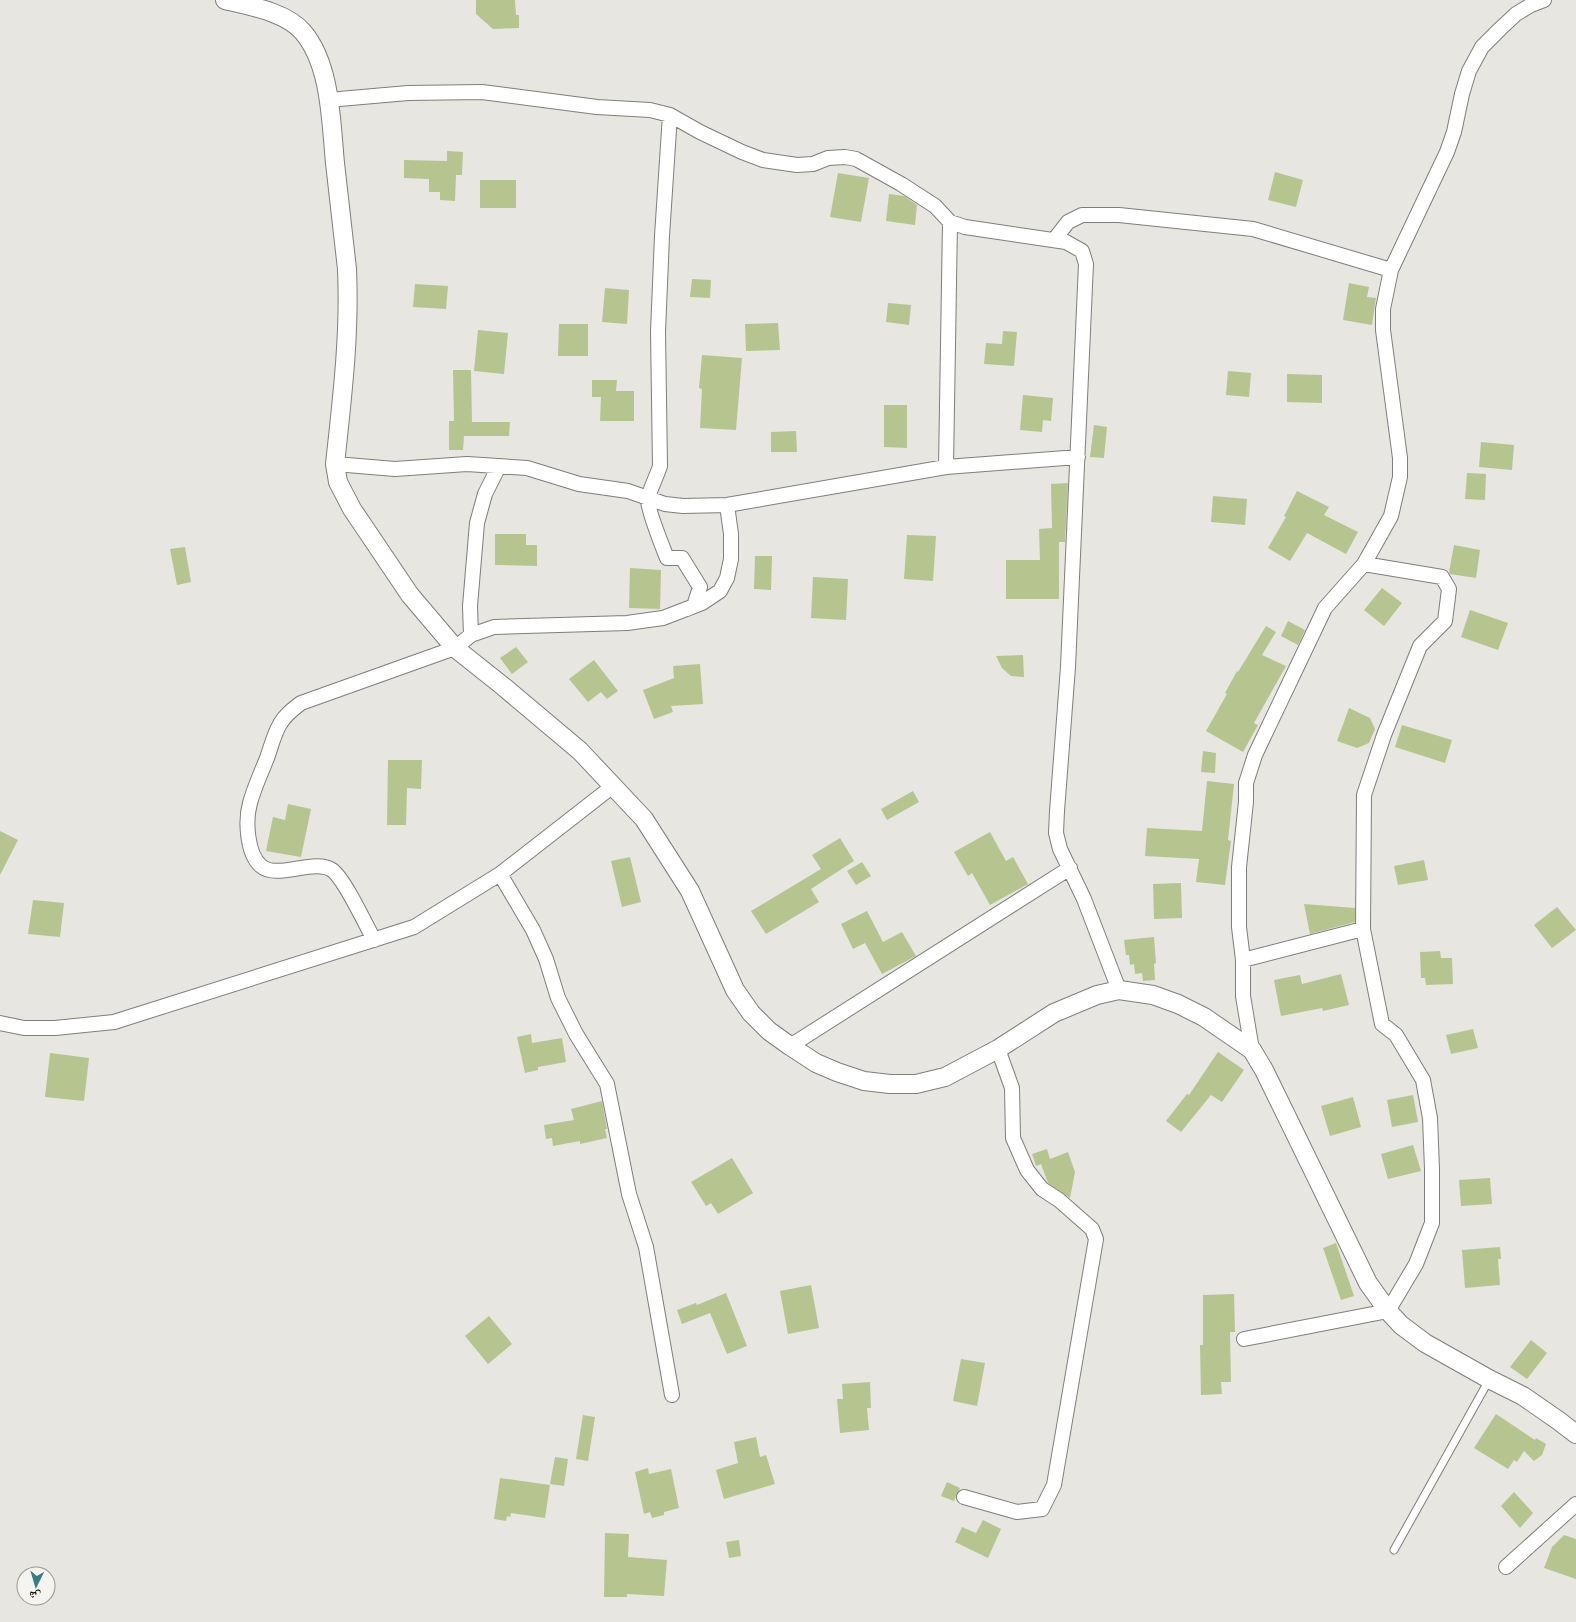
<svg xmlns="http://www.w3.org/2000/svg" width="1576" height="1622" viewBox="0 0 1576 1622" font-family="'Varela Round','Noto Naskh Arabic',sans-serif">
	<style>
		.building { fill: #b6c590 }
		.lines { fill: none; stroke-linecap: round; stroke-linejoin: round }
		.service-casing { stroke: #7f7e7a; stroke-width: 9 }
		.minor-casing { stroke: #7f7e7a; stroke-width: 16 }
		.tertiary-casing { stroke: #7f7e7a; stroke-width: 20 }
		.service { stroke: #fff; stroke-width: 7 }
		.minor { stroke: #fff; stroke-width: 14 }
		.tertiary { stroke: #fff; stroke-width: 18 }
	</style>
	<rect width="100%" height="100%" fill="#e7e6e1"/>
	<path class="building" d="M 476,0 L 515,0 L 516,15 L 519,15 L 519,28 L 493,29 L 476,14 Z
		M 447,151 L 463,152 L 462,175 L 456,175 L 455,201 L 440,200 L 440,192 L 429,192 L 429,179 L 404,178 L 404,160 L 447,161 Z
		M 1275,172 L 1303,180 L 1296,207 L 1268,200 Z
		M 838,173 L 869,178 L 861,222 L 830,217 Z
		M 480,180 L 516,180 L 516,208 L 480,208 Z
		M 889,194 L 904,196 L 917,205 L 915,225 L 886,221 Z
		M 692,279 L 711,280 L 710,298 L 690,297 Z
		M 1349,283 L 1369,287 L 1367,297 L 1376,298 L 1372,325 L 1343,320 Z
		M 415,284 L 448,286 L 446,309 L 413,307 Z
		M 605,288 L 629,290 L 627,324 L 602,322 Z
		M 888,303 L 911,305 L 909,325 L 886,322 Z
		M 778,323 L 780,350 L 746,351 L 745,324 Z
		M 559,324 L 588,324 L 588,356 L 558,356 Z
		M 478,330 L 508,333 L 504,374 L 474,371 Z
		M 1003,331 L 1017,332 L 1014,366 L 984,364 L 986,343 L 1002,344 Z
		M 702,355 L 742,358 L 736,430 L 700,428 L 702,389 L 699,388 Z
		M 453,370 L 471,370 L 472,422 L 510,422 L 509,436 L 464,436 L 463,450 L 449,450 L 449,421 L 454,421 Z
		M 1228,371 L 1251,373 L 1249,397 L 1226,395 Z
		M 1287,374 L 1322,375 L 1322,403 L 1287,402 Z
		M 592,380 L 617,380 L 616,391 L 634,391 L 634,421 L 600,421 L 601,397 L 592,397 Z
		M 1023,395 L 1053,398 L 1051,421 L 1043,420 L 1042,432 L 1020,430 Z
		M 884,405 L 907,405 L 907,448 L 884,447 Z
		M 1094,425 L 1107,427 L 1104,458 L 1090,457 Z
		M 796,431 L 797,452 L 771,452 L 771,432 Z
		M 1481,442 L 1514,445 L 1512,470 L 1479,467 Z
		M 1467,473 L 1486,474 L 1485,500 L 1465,499 Z
		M 1068,483 L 1065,542 L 1059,542 L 1059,599 L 1006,599 L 1006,560 L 1040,560 L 1039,529 L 1052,528 L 1051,484 Z
		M 1297,491 L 1329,507 L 1324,515 L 1358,532 L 1346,554 L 1307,533 L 1290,561 L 1268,548 L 1286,517 L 1284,516 Z
		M 1213,496 L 1247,499 L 1245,525 L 1211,522 Z
		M 495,534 L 526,534 L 526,545 L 537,545 L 537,566 L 495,565 Z
		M 907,535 L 936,536 L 933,581 L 904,579 Z
		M 1454,545 L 1480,550 L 1476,578 L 1450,574 L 1449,572 Z
		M 185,547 L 191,582 L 177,585 L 170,549 Z
		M 755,556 L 772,556 L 771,590 L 754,589 Z
		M 630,568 L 661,570 L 660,609 L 629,608 Z
		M 813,577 L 848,579 L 846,620 L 811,618 Z
		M 1382,588 L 1402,603 L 1384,626 L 1364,610 Z
		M 1470,610 L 1508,623 L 1498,650 L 1461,637 Z
		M 1288,621 L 1305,630 L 1298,645 L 1281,636 Z
		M 1266,626 L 1276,632 L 1262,655 L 1286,666 L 1254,723 L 1258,725 L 1243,752 L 1206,731 L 1227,694 L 1225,693 L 1237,671 L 1238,672 Z
		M 516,647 L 528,662 L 512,674 L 500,658 Z
		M 1023,655 L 1024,677 L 1011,676 L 1002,668 L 996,656 Z
		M 594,660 L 618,691 L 607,699 L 601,692 L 588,702 L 569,679 Z
		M 700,664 L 703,704 L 671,706 L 673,712 L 654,719 L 643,690 L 674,678 L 673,666 Z
		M 1349,708 L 1370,718 L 1375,729 L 1369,743 L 1357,748 L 1337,741 Z
		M 1402,725 L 1452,740 L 1445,763 L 1395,747 Z
		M 1203,751 L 1216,753 L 1215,773 L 1201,772 Z
		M 388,760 L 422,760 L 421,789 L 407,788 L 406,825 L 387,825 Z
		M 1207,781 L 1234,784 L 1228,840 L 1231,841 L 1225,885 L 1196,882 L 1199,859 L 1145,856 L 1147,828 L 1202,831 Z
		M 913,791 L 919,802 L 887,820 L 881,809 Z
		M 288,804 L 311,809 L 301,857 L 266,851 L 273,817 L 285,820 Z
		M 0,831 L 18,840 L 0,875 Z
		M 990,832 L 1006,861 L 1013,857 L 1028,884 L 990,905 L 972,873 L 968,876 L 954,852 Z
		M 840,838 L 854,861 L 811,889 L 819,902 L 766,934 L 751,911 L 821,869 L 812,855 Z
		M 630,857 L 641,902 L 622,907 L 611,861 Z
		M 1424,860 L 1428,880 L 1398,885 L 1394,866 Z
		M 862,862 L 871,876 L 856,885 L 847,871 Z
		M 1181,883 L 1182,918 L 1154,919 L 1153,884 Z
		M 33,900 L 64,903 L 60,937 L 28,934 Z
		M 1304,904 L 1355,908 L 1355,922 L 1310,934 Z
		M 1557,907 L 1576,930 L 1552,948 L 1534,925 Z
		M 867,911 L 883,942 L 902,932 L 916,956 L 882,974 L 865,943 L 853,949 L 841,924 Z
		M 1154,937 L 1156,963 L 1154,964 L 1155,980 L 1143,981 L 1142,973 L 1135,974 L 1134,964 L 1130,965 L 1129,955 L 1126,955 L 1124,940 Z
		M 1440,951 L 1441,958 L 1452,958 L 1453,984 L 1426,985 L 1425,978 L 1421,978 L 1420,952 Z
		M 1341,974 L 1349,1005 L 1323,1011 L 1322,1008 L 1281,1016 L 1274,980 L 1300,975 L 1302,984 Z
		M 1473,1029 L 1478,1048 L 1451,1054 L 1446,1035 Z
		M 531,1034 L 532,1043 L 562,1038 L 566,1062 L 538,1067 L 538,1070 L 525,1073 L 517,1037 Z
		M 1218,1052 L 1244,1070 L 1222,1102 L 1211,1095 L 1181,1132 L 1166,1121 L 1187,1094 L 1189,1095 Z
		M 50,1053 L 89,1058 L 84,1101 L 45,1097 Z
		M 1413,1095 L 1418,1122 L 1392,1127 L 1387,1100 Z
		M 1353,1097 L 1361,1127 L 1330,1136 L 1321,1106 Z
		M 602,1101 L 607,1129 L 605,1129 L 607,1138 L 580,1144 L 580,1141 L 553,1146 L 552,1138 L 546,1139 L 544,1125 L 574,1120 L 571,1109 Z
		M 1413,1145 L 1421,1171 L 1388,1179 L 1381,1154 Z
		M 1047,1149 L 1050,1159 L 1068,1152 L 1075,1172 L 1070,1198 L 1048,1183 L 1041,1164 L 1036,1166 L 1032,1154 Z
		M 732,1158 L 753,1193 L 718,1214 L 711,1203 L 706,1206 L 691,1182 Z
		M 1490,1178 L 1492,1204 L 1461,1206 L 1459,1180 Z
		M 1336,1243 L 1354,1296 L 1341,1300 L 1323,1248 Z
		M 1500,1247 L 1501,1259 L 1498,1259 L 1500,1285 L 1465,1288 L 1462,1250 Z
		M 811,1285 L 819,1328 L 788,1334 L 780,1291 Z
		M 726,1293 L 747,1346 L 727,1354 L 710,1313 L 682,1324 L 677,1310 L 696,1303 L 697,1305 Z
		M 1234,1294 L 1235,1332 L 1230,1332 L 1231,1382 L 1221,1382 L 1222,1394 L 1201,1395 L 1200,1345 L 1203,1345 L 1203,1295 Z
		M 489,1316 L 512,1344 L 488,1364 L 465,1336 Z
		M 1531,1340 L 1547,1353 L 1527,1379 L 1510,1367 Z
		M 961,1359 L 985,1363 L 977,1406 L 953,1401 Z
		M 870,1382 L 871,1408 L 867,1408 L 869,1430 L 840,1433 L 837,1399 L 843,1399 L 842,1384 Z
		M 1496,1414 L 1535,1440 L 1536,1438 L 1546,1444 L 1542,1455 L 1534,1461 L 1524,1451 L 1517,1462 L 1514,1460 L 1508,1469 L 1474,1448 Z
		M 583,1415 L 595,1417 L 588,1461 L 576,1459 Z
		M 756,1437 L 760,1457 L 766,1455 L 775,1484 L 724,1499 L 716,1470 L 738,1463 L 734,1442 Z
		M 555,1457 L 568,1459 L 564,1486 L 550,1484 Z
		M 648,1468 L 649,1474 L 671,1469 L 679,1508 L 664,1512 L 664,1515 L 652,1518 L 650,1512 L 644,1514 L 635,1472 Z
		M 500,1478 L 550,1485 L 545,1518 L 511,1513 L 510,1517 L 507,1516 L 506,1521 L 494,1519 Z
		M 947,1482 L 960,1488 L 954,1501 L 941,1496 Z
		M 1514,1492 L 1533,1513 L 1520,1528 L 1501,1506 Z
		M 983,1520 L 1001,1529 L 988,1558 L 955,1542 L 962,1527 L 976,1533 Z
		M 605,1533 L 629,1534 L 628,1557 L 667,1560 L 664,1596 L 627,1594 L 627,1597 L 604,1597 Z
		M 1564,1535 L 1576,1539 L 1576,1579 L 1544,1568 L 1552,1547 Z
		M 739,1540 L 741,1556 L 729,1558 L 726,1542 Z"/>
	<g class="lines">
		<g class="service-casing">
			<path id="service" d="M 1394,1550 L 1489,1380"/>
		</g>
		<g class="minor-casing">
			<path id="minor" d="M 328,100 L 408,93 L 482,92 L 597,107 L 650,110 L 670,115 L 700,132 L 742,152 L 763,160 L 797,165 L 813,164 L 828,158 L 845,157 L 856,159 L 901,184 L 935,206 L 950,222 L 965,227 L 1066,242 L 1082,251 L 1086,264 L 1068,667 L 1057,811 L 1056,833 L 1060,849 L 1084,899 L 1119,990
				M 670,115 L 662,236 L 658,332 L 660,466 C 657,476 649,491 648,499 C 647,508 663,548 667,558 L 682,558 L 700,587 L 694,606 L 687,609
				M 1054,240 L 1068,222 L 1082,215 L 1119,215 L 1253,229 L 1391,270
				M 335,464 L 395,469 L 467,464 L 527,468 L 579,484 L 628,491 L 665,504 L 683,506 L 727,505 L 946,467 L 1078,457
				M 946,467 L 950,222
				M 471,635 L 470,606 L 477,523 L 485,494 L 499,466
				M 500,874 L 533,930 L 546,959 L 558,998 L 576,1034 L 607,1084 L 629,1194 L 646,1247 L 672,1395
				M 374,940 C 366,925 344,878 332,870 C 314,858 277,880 261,866 C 247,854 245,821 250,803 C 254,788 261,773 267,758 C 271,747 274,734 280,724 C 285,715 293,709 301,703 L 455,648 L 471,635 L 494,627 L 627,623 L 663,618 L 702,603 L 720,591 L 727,578 L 731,559 L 731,534 L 727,505
				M 1243,960 L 1363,929
				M 0,1023 L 24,1028 L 55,1028 L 114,1022 L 414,927 L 500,874 L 613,786
				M 790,1046 L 1070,868
				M 1252,1050 L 1243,996 L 1243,960 L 1239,927 L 1239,867 L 1246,802 L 1246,783 L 1255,755 L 1325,608 L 1364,564 L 1391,516 L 1400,477 L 1400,458 L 1383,330 L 1383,309 L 1391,270 L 1447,152 L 1454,132 L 1462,94 L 1469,71 L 1482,47 L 1500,29 L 1516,14 L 1531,5 L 1544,0
				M 1244,1339 L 1388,1311 L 1416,1264 L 1432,1223 L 1432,1169 L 1430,1118 L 1423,1080 L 1396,1035 L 1382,1024 L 1363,929 L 1364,795 L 1384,735 L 1420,646 L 1445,621 L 1449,589 L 1442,577 L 1364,564
				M 964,1497 L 1017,1512 L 1042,1509 L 1054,1485 L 1096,1239 L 1092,1229 L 1059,1200 L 1042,1189 L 1027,1170 L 1013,1138 L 1012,1088 L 998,1049
				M 1506,1567 L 1576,1504"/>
		</g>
		<g class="tertiary-casing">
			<path id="tertiary" d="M 225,0 C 250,6 286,12 303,32 C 331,65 331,122 335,163 C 339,199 343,234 347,269 C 350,335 342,399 335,464 L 338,482 L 352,509 L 410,595 L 455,648 L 504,687 L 580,751 L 644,819 L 690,891 L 735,990 L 751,1013 L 769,1031 L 790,1046 L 816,1063 L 837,1072 L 864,1081 L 890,1084 L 916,1084 L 945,1077 L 998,1049 L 1054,1013 L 1097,995 L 1119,990 L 1153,995 L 1178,1004 L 1204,1017 L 1252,1050 L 1264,1070 L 1368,1283 L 1388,1311 L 1401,1325 L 1425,1343 L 1489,1379 L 1523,1396 L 1559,1421 L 1576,1434"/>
		</g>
		<use href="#service" class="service"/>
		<use href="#minor" class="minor"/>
		<use href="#tertiary" class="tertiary"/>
	</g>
	<g transform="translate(36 1586) rotate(185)"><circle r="19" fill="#f5f4ef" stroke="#999895"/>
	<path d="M0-3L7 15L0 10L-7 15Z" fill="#377c8a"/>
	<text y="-6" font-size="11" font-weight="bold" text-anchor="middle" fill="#0f0e0d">ش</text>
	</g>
</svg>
